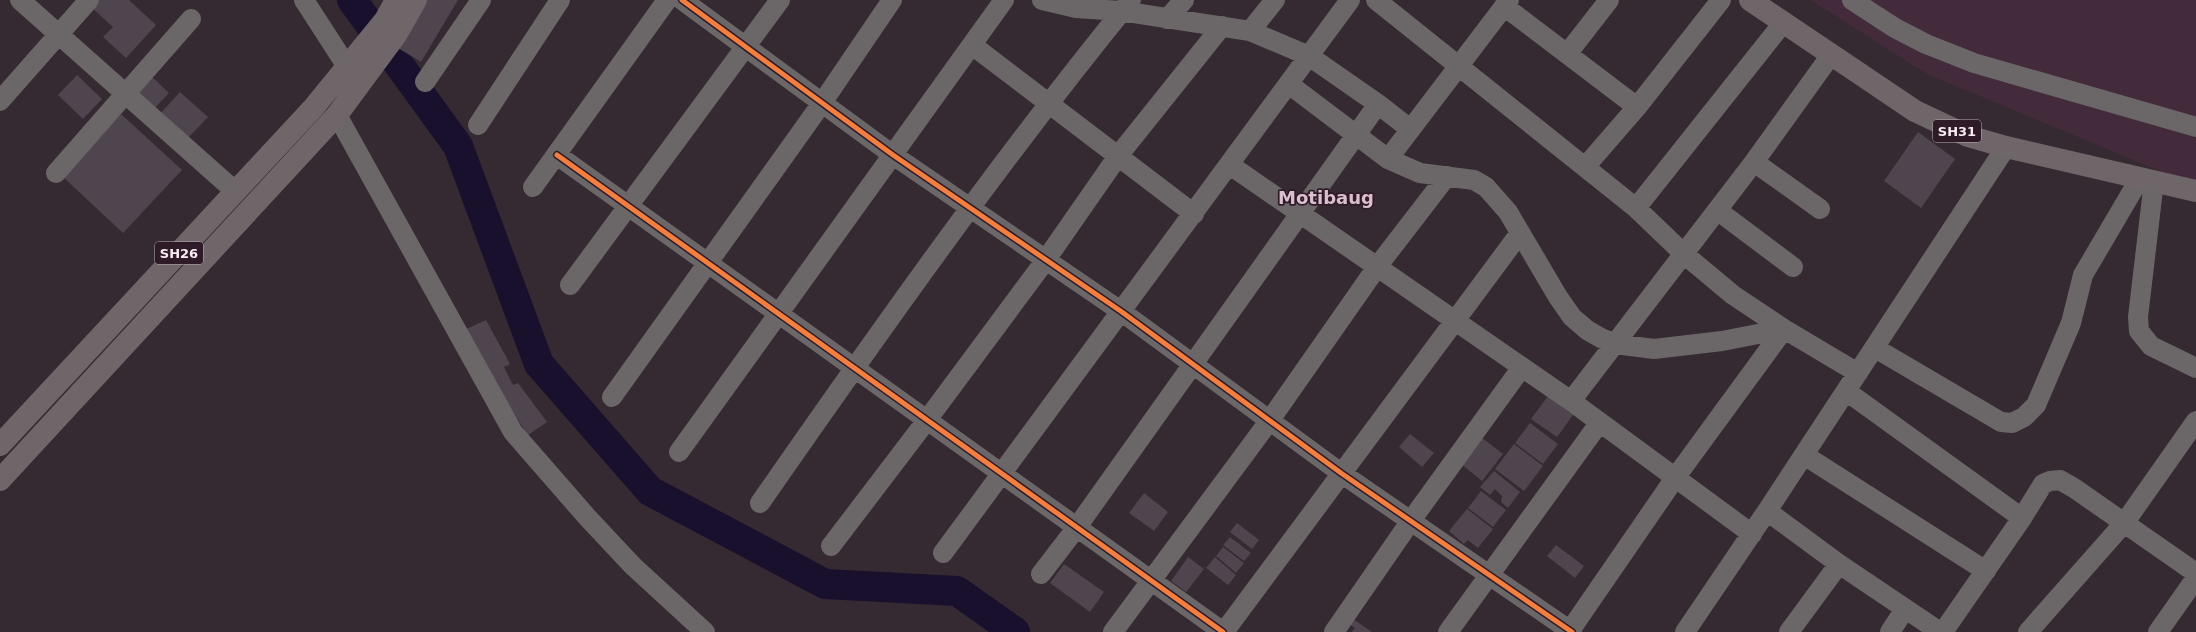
<svg xmlns="http://www.w3.org/2000/svg" width="2196" height="632" viewBox="0 0 2196 632" font-family="'DejaVu Sans',sans-serif">
	<style>
		.built { fill: #442b3b }
		.lines { fill: none; stroke-linecap: round; stroke-linejoin: round }
		.river { stroke: #18102c; stroke-width: 30 }
		.building { fill: #4f454f }
		.street { stroke: #6b6667; stroke-width: 20 }
		.primary { stroke: #6e6668; stroke-width: 22 }
		.cycleway-casing { stroke: #2f1b28; stroke-width: 8 }
		.cycleway { stroke: #f27e40; stroke-width: 5 }
		.labels { text-anchor: middle; stroke-width: 3.5; stroke-linejoin: round; paint-order: stroke }
		.shield { fill: #2f1b28; stroke: #bcacb6; stroke-width: 1 }
		.shield-label { font-size: 13px; font-weight: bold; fill: #f9eaf3 }
		.district-label { font-size: 18px; font-weight: bold; fill: #dbbfcf; stroke: #2f1b28 }
	</style>
	<rect width="100%" height="100%" fill="#352a31"/>
	<path class="built" d="M 1811,0 L 2196,0 L 2196,186 L 1927,74 Z"/>
	<g class="lines">
		<path class="river" d="M 352,0 L 458,146 L 539,364 L 650,491 L 825,584 L 957,591 L 1015,632"/>
	</g>
	<path class="building" d="M 98,0 L 129,0 L 156,25 L 126,58 L 103,37 L 113,27 L 91,7 Z
		M 420,0 L 458,0 L 421,62 L 393,45 Z
		M 149,74 L 169,93 L 151,112 L 131,93 Z
		M 77,75 L 102,99 L 83,119 L 58,95 Z
		M 180,92 L 208,117 L 187,139 L 160,114 Z
		M 121,114 L 182,170 L 123,233 L 63,177 Z
		M 1918,132 L 1955,159 L 1921,208 L 1884,181 Z
		M 486,320 L 510,364 L 504,367 L 513,385 L 518,383 L 547,422 L 528,435 L 503,397 L 464,330 Z
		M 1548,396 L 1573,415 L 1557,437 L 1531,419 Z
		M 1530,423 L 1558,444 L 1543,464 L 1515,443 Z
		M 1410,434 L 1434,453 L 1422,467 L 1399,447 Z
		M 1477,434 L 1503,454 L 1482,481 L 1456,460 Z
		M 1514,444 L 1543,466 L 1524,491 L 1495,469 Z
		M 1494,471 L 1520,492 L 1508,508 L 1501,502 L 1502,496 L 1495,489 L 1490,495 L 1480,487 Z
		M 1481,491 L 1506,510 L 1493,527 L 1468,508 Z
		M 1144,493 L 1168,512 L 1154,531 L 1129,513 Z
		M 1467,509 L 1493,529 L 1478,548 L 1468,540 L 1464,544 L 1449,531 Z
		M 1237,523 L 1259,540 L 1252,549 L 1230,532 Z
		M 1230,537 L 1251,553 L 1244,561 L 1223,545 Z
		M 1556,545 L 1584,566 L 1575,578 L 1547,556 Z
		M 1223,547 L 1244,563 L 1236,573 L 1216,556 Z
		M 1188,557 L 1204,569 L 1186,592 L 1171,581 Z
		M 1215,557 L 1236,575 L 1228,585 L 1206,568 Z
		M 1064,564 L 1104,592 L 1090,612 L 1050,583 Z
		M 1350,617 L 1372,632 L 1352,632 L 1355,628 L 1347,623 Z"/>
	<g class="lines">
		<path class="street" d="M 20,0 L 236,192
			M 304,0 L 355,79
			M 682,0 L 893,155 L 1122,312 L 1341,473 L 1572,632
			M 1042,0 L 1076,8 L 1121,11 L 1250,31 L 1309,56 L 1378,104 L 1410,129
			M 1376,0 L 1636,208 L 1684,254 L 1733,295 L 1784,329 L 1858,373
			M 1852,0 L 1895,28 L 1926,44 L 1974,63 L 2196,127
			M 1504,6 L 1637,107
			M 1167,19 L 1184,0
			M 1250,31 L 1275,0
			M 972,45 L 1194,214
			M 1567,54 L 1609,0
			M 425,82 L 481,0
			M 1290,85 L 1388,159 L 1420,173 L 1474,180 L 1486,187 L 1508,212 L 1558,297 L 1572,317 L 1587,330 L 1601,338 L 1615,344 L 1654,349 L 1722,341 L 1784,329
			M 0,101 L 89,0
			M 337,115 L 513,432 L 587,517 L 633,566 L 705,632
			M 478,125 L 560,0
			M 557,155 L 1223,632
			M 1388,159 L 1509,0
			M 1754,162 L 1820,209
			M 1230,165 L 1571,401 L 1752,534
			M 1585,167 L 1637,107 L 1721,0
			M 56,173 L 191,19
			M 2154,181 L 2138,317 L 2139,331 L 2151,346 L 2196,368
			M 533,187 L 667,0
			M 1636,208 L 1783,23
			M 1717,210 L 1793,267
			M 570,285 L 780,0
			M 1875,348 L 2001,422 L 2012,423 L 2024,417 L 2036,405 L 2071,323 L 2083,275 L 2140,178
			M 1846,391 L 2022,518
			M 612,397 L 822,103 L 892,0
			M 1571,401 L 1754,162 L 1831,55
			M 679,452 L 1004,0
			M 1804,455 L 1986,571
			M 760,503 C 879,332 999,162 1131,0
			M 1767,511 L 1839,564 L 1940,632
			M 831,546 L 927,420 L 1045,261 L 1118,156 L 1222,26
			M 943,553 L 1350,0
			M 1041,574 L 1077,527 L 1378,104
			M 1113,632 L 1270,420 L 1377,267 L 1447,176
			M 1224,632 L 1520,233
			M 1334,632 L 1410,522 L 1522,367
			M 1448,632 L 1600,422
			M 1569,632 L 1675,478 L 1784,329
			M 1685,632 L 1767,511 L 2006,147
			M 1789,632 L 1839,564
			M 1890,632 L 1905,609
			M 1943,632 L 2022,518 L 2043,484 L 2050,481 L 2060,480 L 2074,488 L 2196,573
			M 2028,632 L 2125,522 L 2196,421
			M 2158,632 L 2196,578"/>
		<path class="primary" d="M 1750,0 L 1915,111 L 1968,136 L 2006,147 L 2196,191
			M 0,445 L 314,107 L 385,20 L 396,0
			M 0,480 L 337,115 L 396,35 L 416,0"/>
		<g class="cycleway-casing">
			<path id="cycleway" d="M 682,0 L 893,155 L 1122,312 L 1341,473 L 1572,632
				M 557,155 L 1223,632"/>
		</g>
		<use href="#cycleway" class="cycleway"/>
	</g>
	<g class="labels">
		<g class="shield">
			<rect x="1933" y="120" width="48" height="22" rx="3"/>
			<rect x="155" y="242" width="48" height="22" rx="3"/>
		</g>
		<g class="shield-label">
			<text x="1957" y="136">SH31</text>
			<text x="179" y="258">SH26</text>
		</g>
		<g class="district-label">
			<text x="1326" y="204">Motibaug</text>
		</g>
	</g>
</svg>
